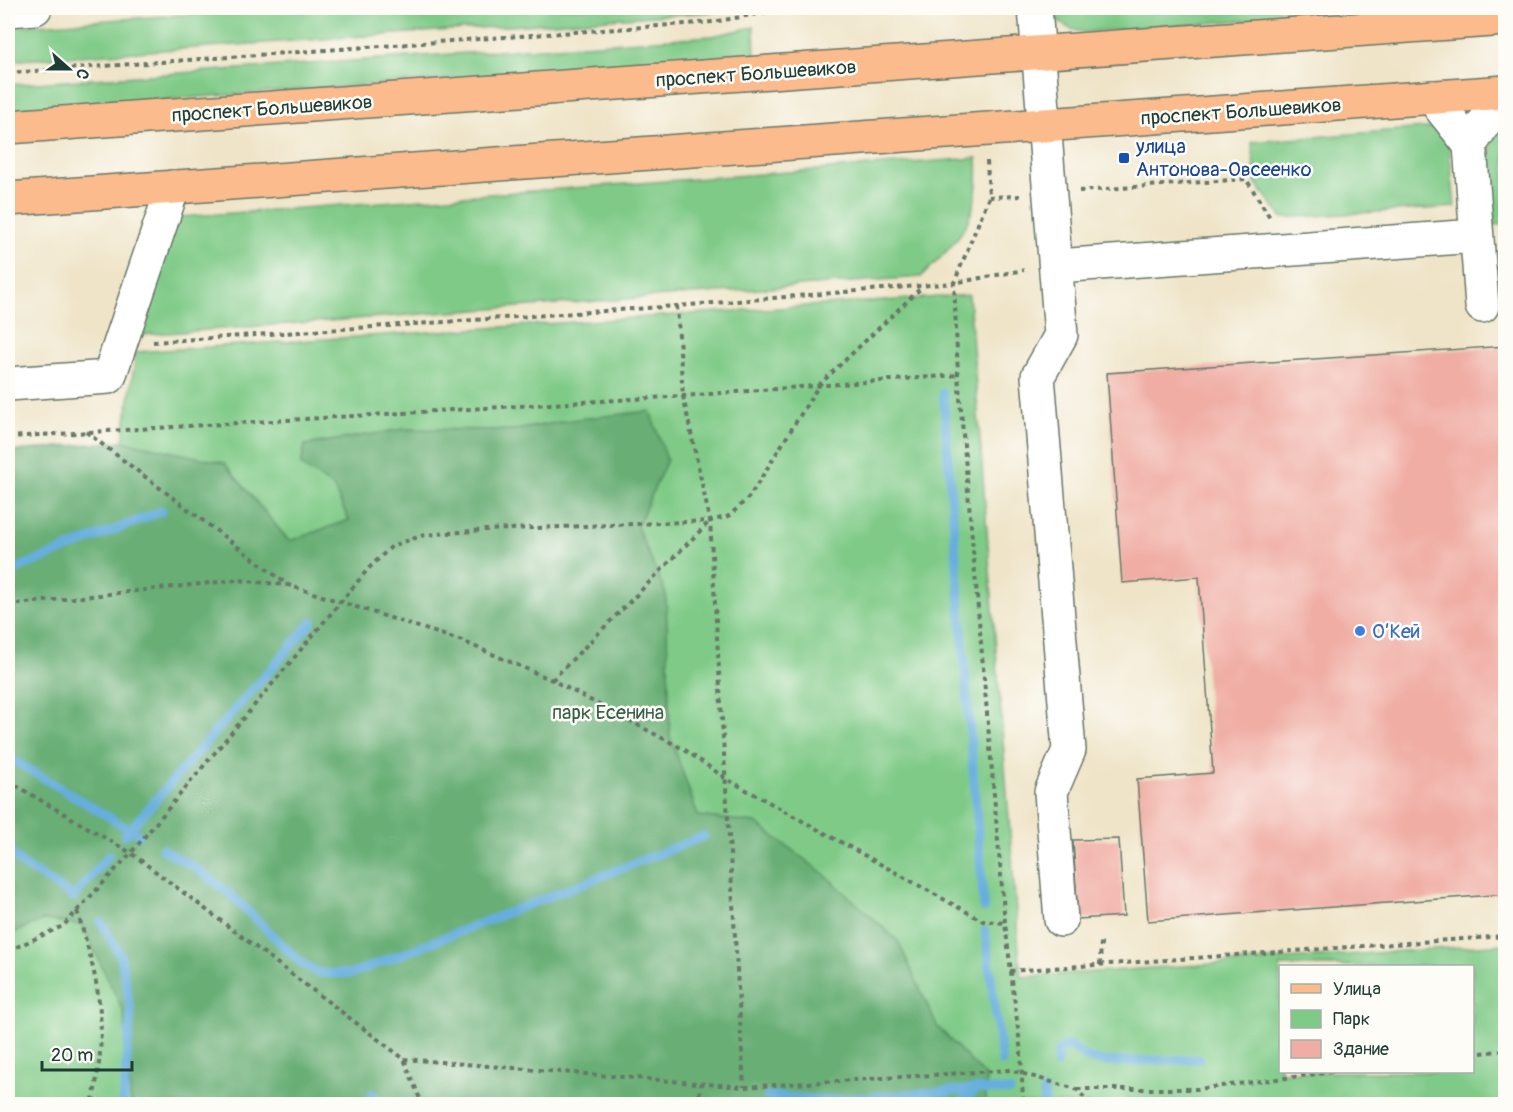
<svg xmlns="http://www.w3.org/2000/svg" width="1513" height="1112" viewBox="0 0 1513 1112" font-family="Pangolin,sans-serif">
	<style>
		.green { fill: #7fca87; stroke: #4f845e; stroke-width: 1.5; fill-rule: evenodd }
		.forest { fill: #67ae74; stroke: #437654; stroke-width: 1.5 }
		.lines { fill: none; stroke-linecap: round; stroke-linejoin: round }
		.stream { stroke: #66aede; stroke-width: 9 }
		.building { fill: #f0ada4 }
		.minor-casing { stroke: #687768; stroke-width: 36 }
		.major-casing { stroke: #687768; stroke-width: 36 }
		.path { stroke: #687768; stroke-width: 4; stroke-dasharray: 4.5 4.5; stroke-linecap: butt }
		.minor { stroke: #fff; stroke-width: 33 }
		.major { stroke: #fbbb8c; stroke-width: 33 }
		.transit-dot { fill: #1a4fb4; stroke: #fdfcf7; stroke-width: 2 }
		.shop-dot { fill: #3f7fe0; stroke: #fdfcf7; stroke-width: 2 }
		.labels { text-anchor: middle; stroke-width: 5; stroke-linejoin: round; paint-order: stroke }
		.street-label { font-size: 20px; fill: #1f3d34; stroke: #fdfcf7 }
		.transit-label { font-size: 20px; fill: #164399; stroke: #fdfcf7; text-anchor: start }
		.shop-label { font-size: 20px; fill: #366cbe; stroke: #fdfcf7; text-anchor: start }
		.park-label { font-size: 20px; fill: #376049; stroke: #fdfcf7 }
	</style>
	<rect width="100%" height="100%" fill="#fdfcf7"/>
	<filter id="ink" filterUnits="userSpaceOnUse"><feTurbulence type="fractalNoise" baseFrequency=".0167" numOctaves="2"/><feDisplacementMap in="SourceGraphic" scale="12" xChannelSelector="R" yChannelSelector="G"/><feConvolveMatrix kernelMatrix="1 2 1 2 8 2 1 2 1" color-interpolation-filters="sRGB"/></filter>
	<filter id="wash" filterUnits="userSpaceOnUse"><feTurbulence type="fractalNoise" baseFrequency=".008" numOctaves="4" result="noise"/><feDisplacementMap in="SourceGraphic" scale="24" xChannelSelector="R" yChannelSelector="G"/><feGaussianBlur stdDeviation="1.35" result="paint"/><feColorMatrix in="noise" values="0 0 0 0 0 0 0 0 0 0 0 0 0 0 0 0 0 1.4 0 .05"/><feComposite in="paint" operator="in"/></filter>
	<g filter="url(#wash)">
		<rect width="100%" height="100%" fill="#efe4c8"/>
		<path class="green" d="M 279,8 L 731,8 L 711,12 L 8,61 L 8,27 Z
			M 1056,8 L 1413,8 L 1086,32 C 1072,31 1066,28 1056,18 Z
			M 754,27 L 755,57 L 8,111 L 8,85 L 712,36 Z
			M 1498,122 L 1505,122 L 1505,224 L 1494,225 L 1489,154 Z
			M 1436,127 L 1449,146 L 1455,207 L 1282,218 L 1255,182 L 1252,142 Z
			M 977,158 C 981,218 962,237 921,277 L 141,335 L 165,245 L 179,217 Z
			M 969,295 L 1021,977 L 1505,944 L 1505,1104 L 8,1104 L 8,452 L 123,441 L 136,352 ZM 1280,966 L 1472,966 L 1472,1072 L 1280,1072 Z"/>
		<path class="forest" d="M 650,411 L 667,460 L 637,527 L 666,594 L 670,736 L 698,816 L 756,823 L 824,874 L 898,941 L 937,1026 L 986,1077 L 986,1104 L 131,1104 L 124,1013 L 82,925 L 43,920 L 8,935 L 8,452 L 123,441 L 224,463 L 289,541 L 349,520 L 333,487 L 301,465 L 305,445 L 404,429 L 514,430 L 578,419 Z"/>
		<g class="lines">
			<path class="stream" d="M 943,393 L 984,908
				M 8,572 L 162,511
				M 8,757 L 139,835
				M 125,835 L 312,622
				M 162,849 L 193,866 L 229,893 L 301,963 L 319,973 L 351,974 L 704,836
				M 8,850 L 22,864 L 74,897 L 109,855
				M 101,922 L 120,954 L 131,1010 L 123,1104
				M 985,931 L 1002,1062
				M 1057,1064 L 1058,1052 L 1064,1047 L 1071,1046 L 1089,1059 L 1107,1062 L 1199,1059
				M 1044,1091 L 1045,1104
				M 372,1094 L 382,1104
				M 767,1096 L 831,1100 L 977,1089 L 1010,1091
				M 959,1104 L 977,1089"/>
		</g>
		<g id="blocks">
			<path class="building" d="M 1506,346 L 1506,894 L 1148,921 L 1137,779 L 1213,773 L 1199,577 L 1122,583 L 1107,373 Z
				M 1119,839 L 1124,916 L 1078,919 L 1073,840 Z"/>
		</g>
	</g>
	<g filter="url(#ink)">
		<use href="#blocks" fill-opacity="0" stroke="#687768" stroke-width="1.5"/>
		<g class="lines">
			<g class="minor-casing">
				<path id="minor" d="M 1035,8 L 1061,335 L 1038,376 L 1069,750 L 1051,792 L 1061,920
					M 8,10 L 35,8
					M 1432,97 L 1470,145 L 1482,306
					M 1470,145 L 1504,92
					M 1057,266 L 1476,236
					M 8,384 L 109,377 L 173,187"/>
			</g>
			<g class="major-casing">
				<path id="major" d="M 8,127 L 1506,19
					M 8,199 L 1506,92"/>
			</g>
			<path class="path" d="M 8,73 L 713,22 L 789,8
				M 987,161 L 989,197 L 1020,196
				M 1079,191 L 1246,179 L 1271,219
				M 989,197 L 954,283 L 1024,270
				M 677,306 L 683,396 L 710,521 L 744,1087
				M 153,342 L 677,306 L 954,283 L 958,375 L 1005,923 L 1021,1053 L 1023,1104
				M 86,432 L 288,585 L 462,641 L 552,680 L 685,750 L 725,778 L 983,921 L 1005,923
				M 8,437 L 683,396 L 958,375
				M 8,605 L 237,580 L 287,585
				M 552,680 L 710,521
				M 8,781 L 131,853 L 404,1059 L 422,1104
				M 77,911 C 100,985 109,1027 92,1104
				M 8,951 L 63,926 L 131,853 L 369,568 L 392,546 L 424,535 L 485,530 L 710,521 L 729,516 L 750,496 L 819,385 L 922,287
				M 1100,965 L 1101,942
				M 1010,971 L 1506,936
				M 1472,1054 L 1506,1050
				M 404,1059 L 744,1087 L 1010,1070 L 1076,1089 L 1091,1104
				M 1077,1089 L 1198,1089 L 1333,1072
				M 698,1104 L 701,1083"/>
			<use href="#minor" class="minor"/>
			<use href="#major" class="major"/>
		</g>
	</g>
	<rect class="transit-dot" x="1118" y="152" width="12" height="12" rx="3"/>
	<circle class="shop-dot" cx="1360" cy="631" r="6"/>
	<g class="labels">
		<g class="street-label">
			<text transform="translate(756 73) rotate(-4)" y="7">проспект Большевиков</text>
			<text transform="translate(272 108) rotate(-4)" y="7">проспект Большевиков</text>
			<text transform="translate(1241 111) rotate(-4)" y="7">проспект Большевиков</text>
		</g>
		<g class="transit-label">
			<text x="1136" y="153">улица<tspan x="1136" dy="23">Антонова-Овсеенко</tspan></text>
		</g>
		<g class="shop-label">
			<text x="1372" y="638">О’Кей</text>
		</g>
		<g class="park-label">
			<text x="608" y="719">парк Есенина</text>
		</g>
	</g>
	<rect width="1513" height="1112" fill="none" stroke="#fdfcf7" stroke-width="30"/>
	<rect x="1279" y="965" width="195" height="108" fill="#fdfcf7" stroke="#a4b0a9" stroke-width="1.5"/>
	<rect x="1291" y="984" width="30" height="9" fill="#fbbb8c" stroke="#a4b0a9" stroke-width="1.5"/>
	<text x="1333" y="995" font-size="18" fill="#1f3d34">Улица</text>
	<rect x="1291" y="1010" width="30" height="18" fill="#7fca87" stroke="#a4b0a9" stroke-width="1.5"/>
	<text x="1333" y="1025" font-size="18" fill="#1f3d34">Парк</text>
	<rect x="1291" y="1040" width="30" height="18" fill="#f0ada4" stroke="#a4b0a9" stroke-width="1.5"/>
	<text x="1333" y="1055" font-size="18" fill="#1f3d34">Здание</text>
	<g transform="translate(69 69) rotate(111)" stroke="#fdfcf7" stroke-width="4.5" paint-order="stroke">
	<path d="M0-4.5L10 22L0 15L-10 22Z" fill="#1f3d34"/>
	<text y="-9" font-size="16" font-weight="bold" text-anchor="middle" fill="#1f3d34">С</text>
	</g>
	<path d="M42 1061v9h90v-9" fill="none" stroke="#1f3d34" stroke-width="3"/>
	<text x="51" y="1061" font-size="18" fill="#1f3d34" stroke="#fdfcf7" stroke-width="4.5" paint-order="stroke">20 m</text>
</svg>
